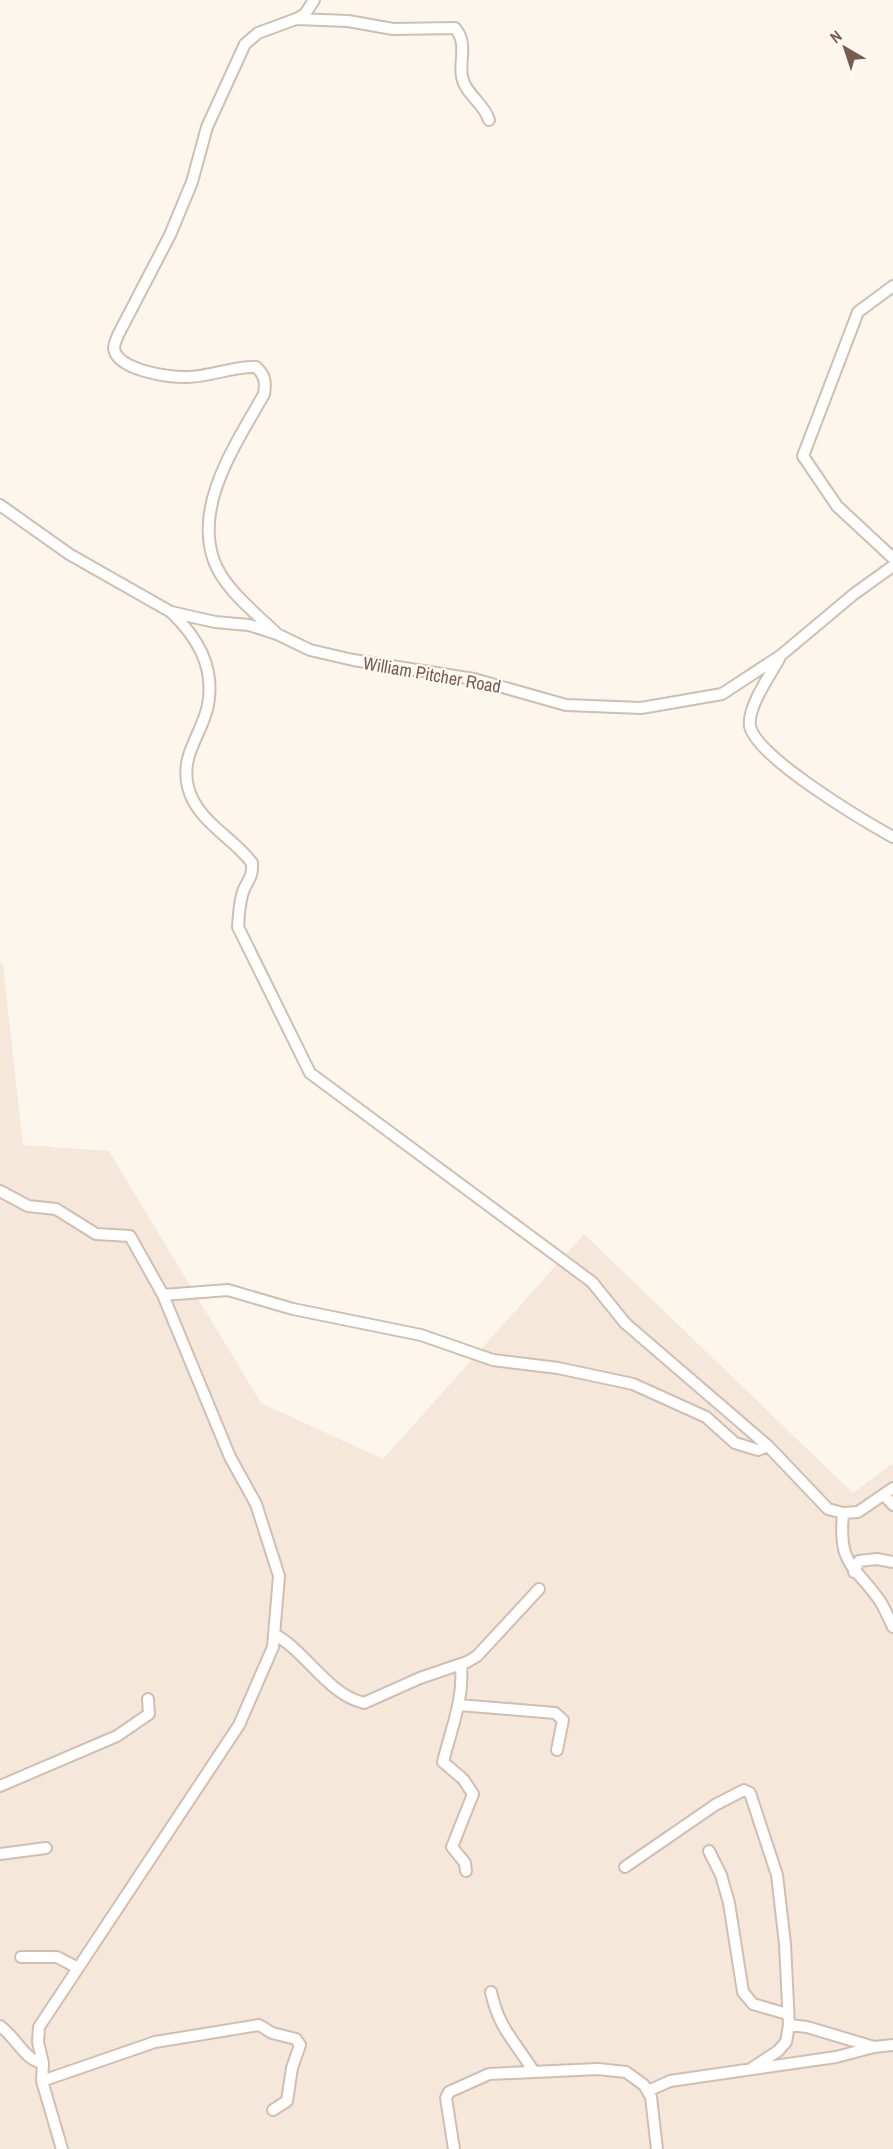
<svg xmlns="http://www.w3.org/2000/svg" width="893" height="2149" viewBox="0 0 893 2149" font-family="'Archivo Narrow',sans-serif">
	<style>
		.residential { fill: #f5e8da }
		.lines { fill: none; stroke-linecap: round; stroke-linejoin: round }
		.minor-casing { stroke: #d1beb0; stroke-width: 14 }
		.minor { stroke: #fff; stroke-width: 10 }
		.labels { text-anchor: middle; stroke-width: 4.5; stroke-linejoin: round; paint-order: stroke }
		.street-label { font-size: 18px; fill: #7a5c4d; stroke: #fffaf3 }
	</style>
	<rect width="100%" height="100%" fill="#fdf6ec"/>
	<path class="residential" d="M 0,963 L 3,964 L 23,1145 L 109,1151 L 261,1403 L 383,1459 L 584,1234 L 853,1493 L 893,1463 L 893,2149 L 0,2149 Z"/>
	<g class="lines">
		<g class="minor-casing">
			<path id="minor" d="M 296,19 L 305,14 L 314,0
				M 893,286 L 858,312 L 803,456 L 837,506 L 893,558
				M 0,505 L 69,554 L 171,612 L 215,622 L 249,625 L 277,634 L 310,650 L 353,660 L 474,679 L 566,705 L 641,708 L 722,694 L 780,656 L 854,594 L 893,566
				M 171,612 C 197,637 215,666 208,705 C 202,735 180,754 188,787 C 197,822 232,836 252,863 C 253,875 249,879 244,889 C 239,901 239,915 238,927 L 310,1073 L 592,1282 L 625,1323 L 768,1446 L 828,1509 L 843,1513 L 858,1512 L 893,1488
				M 277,634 C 256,613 225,590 214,561 C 193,504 238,441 264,394 C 266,382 265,375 256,367 C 232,366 210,377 187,377 C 170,378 116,370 114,348 C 114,344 117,338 118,335 L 170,235 L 192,182 L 207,127 L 245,44 L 258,33 L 296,19 L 348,21 L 393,29 L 455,28 C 468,43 459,60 462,77 C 465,94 484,103 489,120
				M 779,659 C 770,675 747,708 750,726 C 756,757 864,821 893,837
				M 0,1191 L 28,1206 L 56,1209 L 96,1234 L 130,1236 L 163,1295 L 230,1457 L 256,1504 L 279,1576 L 273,1647 L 239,1725 L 39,2027 L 38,2042 L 43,2063 L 42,2081 L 62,2149
				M 163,1295 L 228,1290 L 293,1309 L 421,1335 L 493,1360 L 558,1368 L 633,1384 L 706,1417 L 735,1443 L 758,1450 L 768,1446
				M 884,1495 L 893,1505
				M 843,1513 C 838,1566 854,1564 880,1601 C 885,1609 889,1619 893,1627
				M 854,1572 L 859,1561 L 877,1559 L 893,1562
				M 274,1634 C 307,1652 327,1694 364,1703 L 420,1678 L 467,1662 L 477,1656 L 539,1589
				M 461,1665 C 464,1700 451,1729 443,1762 L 463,1779 L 473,1794 L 452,1847 L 465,1863 L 466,1871
				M 459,1705 L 555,1713 L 563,1720 L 557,1750
				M 0,1786 L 117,1736 L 149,1714 L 148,1699
				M 709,1851 L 721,1875 L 729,1903 L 743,1992 L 753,2004 L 787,2014
				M 0,1854 L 46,1848
				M 625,1867 L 715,1805 L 744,1790 L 750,1793 L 777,1875 L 785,1944 L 789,2025 L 786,2042 L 778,2051 L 752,2068
				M 21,1957 L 57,1957 L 78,1968
				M 491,1992 C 499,2029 515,2041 534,2072
				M 789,2025 L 807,2027 L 874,2047
				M 0,2026 C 16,2037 24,2060 43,2063
				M 42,2081 L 155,2042 L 259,2025 L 272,2033 L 296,2039 L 300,2045 L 292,2068 L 287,2101 L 273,2110
				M 648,2091 L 670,2081 L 836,2057 L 874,2047 L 893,2045
				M 454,2149 L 446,2098 L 449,2092 L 489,2074 L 598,2069 L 626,2072 L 644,2085 L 651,2097 L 657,2149"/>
		</g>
		<use href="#minor" class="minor"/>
	</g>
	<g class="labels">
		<g class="street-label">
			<text transform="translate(432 675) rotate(10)" y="6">William Pitcher Road</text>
		</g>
	</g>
	<g transform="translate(845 48) rotate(321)" stroke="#fffaf3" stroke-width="4.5" paint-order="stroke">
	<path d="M0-4.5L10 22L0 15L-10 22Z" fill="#7a5c4d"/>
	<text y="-9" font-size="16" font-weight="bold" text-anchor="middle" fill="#7a5c4d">N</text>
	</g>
</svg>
